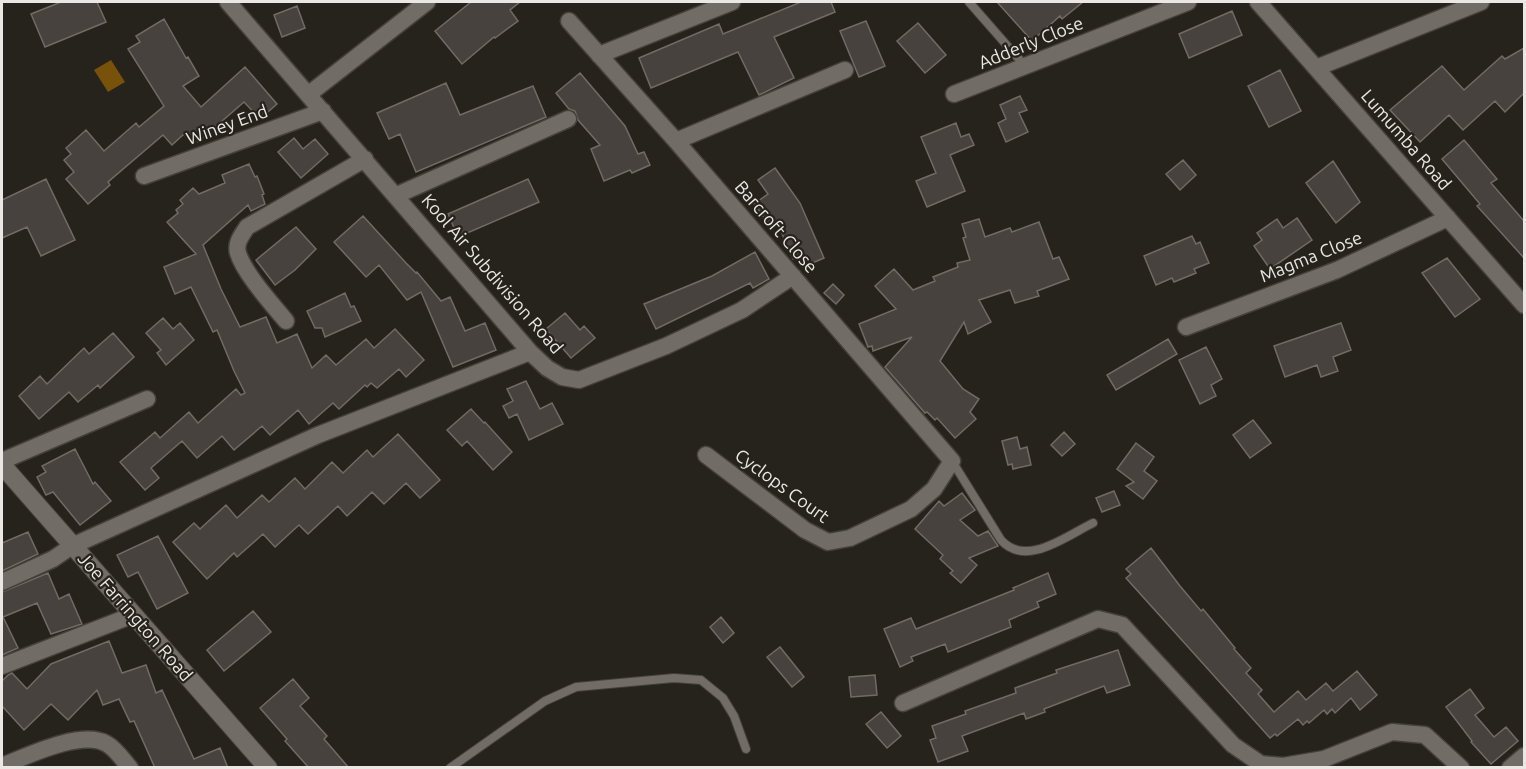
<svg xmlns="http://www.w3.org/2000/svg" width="1526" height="769" viewBox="0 0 1526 769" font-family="Ubuntu,sans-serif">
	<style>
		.water { fill: #78510b }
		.building { fill: #47423d; stroke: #706b65; stroke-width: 1.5 }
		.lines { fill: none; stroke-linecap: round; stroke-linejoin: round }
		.lane-casing { stroke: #44403c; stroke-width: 10 }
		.street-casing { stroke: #44403c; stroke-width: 19 }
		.secondary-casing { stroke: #44403c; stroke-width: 20 }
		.lane { stroke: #716c66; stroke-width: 8 }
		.street { stroke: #716c66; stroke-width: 16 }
		.secondary { stroke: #716c66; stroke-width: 18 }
		.labels { text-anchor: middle; stroke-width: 4.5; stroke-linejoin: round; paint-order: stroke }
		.street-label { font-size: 18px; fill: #eae7e4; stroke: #26221c }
	</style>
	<rect width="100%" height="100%" fill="#26221c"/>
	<path class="water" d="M 111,60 L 125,82 L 108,92 L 94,70 Z"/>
	<path class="building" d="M 61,2 L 97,2 L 106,22 L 45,47 L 31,14 Z
		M 471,2 L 520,2 L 510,10 L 518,21 L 495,38 L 494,37 L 462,64 L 435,31 Z
		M 801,2 L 831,2 L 835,12 L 774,37 L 794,78 L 759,95 L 738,52 L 651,88 L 639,58 L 719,24 L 723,34 Z
		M 997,2 L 1083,2 L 1062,19 L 1060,16 L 1032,41 Z
		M 297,6 L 305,28 L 282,37 L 274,15 Z
		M 1232,11 L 1242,35 L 1189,58 L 1179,34 Z
		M 164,19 L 186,58 L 188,57 L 199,76 L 183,86 L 201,107 L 245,67 L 277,104 L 260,119 L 244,102 L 198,142 L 191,134 L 186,137 L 184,134 L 172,145 L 163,135 L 108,182 L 110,185 L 88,204 L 66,179 L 74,172 L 64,160 L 71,154 L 66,148 L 86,130 L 104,151 L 136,123 L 139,127 L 164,106 L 128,49 L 140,42 L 136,36 Z
		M 866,21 L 885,66 L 859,77 L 840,31 Z
		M 918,23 L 946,55 L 925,73 L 897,41 Z
		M 1524,48 L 1524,93 L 1505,112 L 1495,101 L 1463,130 L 1449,115 L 1420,142 L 1390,110 L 1442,66 L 1464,90 L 1502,56 L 1505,59 Z
		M 1280,70 L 1301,111 L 1269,127 L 1248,86 Z
		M 580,73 L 625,126 L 638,154 L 644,152 L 650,165 L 632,173 L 630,170 L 604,181 L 591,149 L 600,145 L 578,120 L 575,111 L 569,109 L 556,93 Z
		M 446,83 L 460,115 L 533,86 L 546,117 L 416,172 L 400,134 L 389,139 L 377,113 Z
		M 1020,96 L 1027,110 L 1019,113 L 1028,132 L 1006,142 L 998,123 L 1006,119 L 1000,105 Z
		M 956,123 L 961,137 L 969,134 L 974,145 L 950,155 L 965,191 L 927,207 L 916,181 L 936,173 L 921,137 Z
		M 294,138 L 303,149 L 315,139 L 328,154 L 301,178 L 278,152 Z
		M 1464,140 L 1497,179 L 1491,183 L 1524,221 L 1524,258 L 1477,206 L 1480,204 L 1442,159 Z
		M 1183,160 L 1196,175 L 1180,190 L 1166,174 Z
		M 1333,161 L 1360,202 L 1336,223 L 1306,183 Z
		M 249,164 L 255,177 L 257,176 L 264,194 L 262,195 L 265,204 L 251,211 L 248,205 L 203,245 L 221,289 L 240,327 L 266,317 L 277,343 L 297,334 L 312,368 L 326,355 L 336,365 L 366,339 L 374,348 L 395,329 L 424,360 L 406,377 L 399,369 L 377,388 L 371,383 L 367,387 L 365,385 L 339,409 L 333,403 L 309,424 L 298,410 L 270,435 L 262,426 L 234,450 L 222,436 L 197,458 L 182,441 L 151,468 L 159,478 L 145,490 L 120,462 L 155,432 L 160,438 L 189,412 L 198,423 L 236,389 L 241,395 L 245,393 L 234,371 L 217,330 L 213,332 L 191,287 L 175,294 L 164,267 L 196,254 L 167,222 L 178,213 L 176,210 L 183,204 L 180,200 L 193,188 L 199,194 L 225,183 L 222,175 Z
		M 775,168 L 800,203 L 824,258 L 803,267 L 798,257 L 793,259 L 777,222 L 770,226 L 754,204 L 768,194 L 758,180 Z
		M 46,179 L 75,240 L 41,256 L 27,227 L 2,238 L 2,200 Z
		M 528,179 L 539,202 L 458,237 L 448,214 Z
		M 363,216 L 406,263 L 416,273 L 417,272 L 441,301 L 450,297 L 465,331 L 485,323 L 496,350 L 453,367 L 421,292 L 407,300 L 379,265 L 366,277 L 334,242 Z
		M 1297,218 L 1312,240 L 1270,269 L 1254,246 L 1262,240 L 1257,233 L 1277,219 L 1283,228 Z
		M 979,219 L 985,237 L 1010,228 L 1012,232 L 1039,222 L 1053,259 L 1059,257 L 1069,279 L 1037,291 L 1039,296 L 1015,303 L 1010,290 L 979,300 L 991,322 L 968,334 L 964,322 L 940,361 L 963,389 L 979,399 L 970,412 L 976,419 L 955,438 L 937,418 L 935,420 L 927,412 L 925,413 L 885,367 L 912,337 L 873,351 L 872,346 L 868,347 L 859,324 L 896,309 L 875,286 L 894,269 L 913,290 L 935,281 L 933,277 L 958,267 L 957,263 L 970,260 L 963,238 L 966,237 L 962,224 Z
		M 296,227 L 316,249 L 295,270 L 275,285 L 256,260 Z
		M 1192,236 L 1196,244 L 1200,242 L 1209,263 L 1194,269 L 1196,273 L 1174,282 L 1172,278 L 1156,285 L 1144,256 Z
		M 755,252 L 769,279 L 753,288 L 750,283 L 656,329 L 644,304 L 712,276 Z
		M 1447,258 L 1480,299 L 1455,317 L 1422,273 Z
		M 833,284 L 844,295 L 836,304 L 824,293 Z
		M 345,293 L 351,307 L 354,306 L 361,321 L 325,337 L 322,328 L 315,328 L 307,311 Z
		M 565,313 L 580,330 L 584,326 L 595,338 L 571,358 L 546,329 Z
		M 163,318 L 173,329 L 180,323 L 194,340 L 166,365 L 157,353 L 161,350 L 146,333 Z
		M 1341,323 L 1351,350 L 1333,357 L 1338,371 L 1321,377 L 1317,365 L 1285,377 L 1274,346 Z
		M 113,333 L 134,357 L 100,388 L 98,385 L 78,402 L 69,392 L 39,419 L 19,396 L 40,376 L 47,384 L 84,348 L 89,354 Z
		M 1168,339 L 1177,354 L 1116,390 L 1107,375 Z
		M 1206,347 L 1222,379 L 1211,385 L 1216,396 L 1200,404 L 1179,360 Z
		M 526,381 L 540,409 L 552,403 L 563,424 L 529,440 L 517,414 L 509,418 L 503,406 L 513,401 L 507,389 Z
		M 471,409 L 484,423 L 485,422 L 512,452 L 493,470 L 467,441 L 462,446 L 447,430 Z
		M 1253,420 L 1271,443 L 1250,458 L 1233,435 Z
		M 1064,432 L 1075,444 L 1062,456 L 1051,445 Z
		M 398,434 L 440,480 L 420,498 L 406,483 L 384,504 L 372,492 L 347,516 L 338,506 L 308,534 L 299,525 L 275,547 L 263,534 L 237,557 L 234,553 L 207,579 L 173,542 L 194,523 L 200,529 L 226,505 L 237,518 L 262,495 L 269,502 L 295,478 L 305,489 L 332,462 L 343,473 L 367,450 L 373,457 Z
		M 1017,437 L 1020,449 L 1027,447 L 1031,465 L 1013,469 L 1012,464 L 1008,465 L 1002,441 Z
		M 1136,443 L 1154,457 L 1144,471 L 1157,481 L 1143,499 L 1126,486 L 1134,482 L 1117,469 Z
		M 75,449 L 93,484 L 95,482 L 111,501 L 80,525 L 53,492 L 46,495 L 37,477 L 46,472 L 42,466 Z
		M 1114,491 L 1120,505 L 1102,512 L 1096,498 Z
		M 962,493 L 975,510 L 960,520 L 978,536 L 988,531 L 998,546 L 969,558 L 977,565 L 961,583 L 950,573 L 953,571 L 940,559 L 943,555 L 915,529 L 939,501 L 944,506 Z
		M 28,532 L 38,554 L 2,571 L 2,543 Z
		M 158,536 L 188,593 L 157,609 L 138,572 L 128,577 L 117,555 Z
		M 1151,548 L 1180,586 L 1201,611 L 1203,609 L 1221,631 L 1235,648 L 1234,649 L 1251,668 L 1246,673 L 1262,690 L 1258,694 L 1274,712 L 1298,691 L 1306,700 L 1326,683 L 1333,691 L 1357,671 L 1377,695 L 1360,710 L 1351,698 L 1335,713 L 1332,709 L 1327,714 L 1324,710 L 1309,723 L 1307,721 L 1303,725 L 1298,719 L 1277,736 L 1275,734 L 1270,738 L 1126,578 L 1131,574 L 1126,569 Z
		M 48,573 L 59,599 L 69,594 L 82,624 L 51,634 L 37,603 L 3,617 L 18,648 L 2,655 L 2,592 Z
		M 1048,573 L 1056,594 L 1037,602 L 1039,607 L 1009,620 L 1011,627 L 948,652 L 945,644 L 911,657 L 913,661 L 900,667 L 884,629 L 911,618 L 916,629 L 1014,590 L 1013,588 Z
		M 253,611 L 271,632 L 224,671 L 207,650 Z
		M 721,617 L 734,633 L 723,643 L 710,627 Z
		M 109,641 L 122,673 L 146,665 L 156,693 L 162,690 L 194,759 L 220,748 L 228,768 L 155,768 L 134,721 L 130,722 L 119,699 L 103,705 L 97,690 L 68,720 L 51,704 L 24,730 L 2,706 L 2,681 L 8,675 L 12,673 L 27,689 L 51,664 Z
		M 780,647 L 804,677 L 792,687 L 767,657 Z
		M 1118,650 L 1130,685 L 1107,693 L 1104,686 L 1044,709 L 1045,712 L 1026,719 L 1024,713 L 962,736 L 968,751 L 938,762 L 930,740 L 936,738 L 932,726 L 966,714 L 965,711 L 1016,693 L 1015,688 L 1057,673 L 1056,670 Z
		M 875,675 L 877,695 L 851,697 L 849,677 Z
		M 293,679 L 309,698 L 300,706 L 327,736 L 324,739 L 349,768 L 309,768 L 285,741 L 287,739 L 260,708 Z
		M 1470,689 L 1484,708 L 1475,715 L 1494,737 L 1506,727 L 1518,741 L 1491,764 L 1471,742 L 1472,741 L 1446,707 Z
		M 881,712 L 901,736 L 887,748 L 866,724 Z"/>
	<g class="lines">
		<g class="lane-casing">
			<path id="lane" d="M 969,2 L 1025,66
				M 952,461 L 1001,540 C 1026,568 1066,536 1093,523
				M 450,768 L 545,701 L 576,687 L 674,678 L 701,680 L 723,698 L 734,716 L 746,749"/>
		</g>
		<g class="street-casing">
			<path id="street" d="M 228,2 L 530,352 L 547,368 L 562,377 L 579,380 L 666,346 L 742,310 L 793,276
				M 1258,2 L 1524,305
				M 569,21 L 676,141 L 952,461 L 934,489 L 911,509 L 850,538 L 828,542 L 805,530 L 706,455
				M 599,55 L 732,2
				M 1316,68 L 1481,2
				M 309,94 L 427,2
				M 954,94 L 1188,2
				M 676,141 L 845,70
				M 144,176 L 323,111
				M 397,195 L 568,119
				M 286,321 C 272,304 244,273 238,253 C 235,243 242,235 247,227 L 365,159
				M 1186,327 L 1337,270 L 1448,218
				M 2,461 L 147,399
				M 2,582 L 53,559 L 72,546 L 318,435 L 530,352
				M 2,666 L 133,615
				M 903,703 L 1098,619 L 1122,625 L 1233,745 L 1261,764 L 1283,766 L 1324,759 L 1392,732 L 1425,735 L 1461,768
				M 2,766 C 27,756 82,729 107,744 C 116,749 123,760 130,768
				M 1510,768 L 1524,756"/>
		</g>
		<g class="secondary-casing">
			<path id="secondary" d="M 2,465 L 268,768"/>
		</g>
		<use href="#lane" class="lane"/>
		<use href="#street" class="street"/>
		<use href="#secondary" class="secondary"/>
	</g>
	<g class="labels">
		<g class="street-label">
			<text transform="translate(1031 43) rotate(-22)" y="6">Adderly Close</text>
			<text transform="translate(227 125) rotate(-20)" y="6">Winey End</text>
			<text transform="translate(1406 140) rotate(49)" y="6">Lumumba Road</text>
			<text transform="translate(776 227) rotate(49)" y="6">Barcroft Close</text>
			<text transform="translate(1311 257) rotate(-22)" y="6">Magma Close</text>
			<text transform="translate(492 274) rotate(49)" y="6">Kool Air Subdivision Road</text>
			<text transform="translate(782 486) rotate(36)" y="6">Cyclops Court</text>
			<text transform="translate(135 617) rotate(49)" y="6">Joe Farrington Road</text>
		</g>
	</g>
	<rect width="1526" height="769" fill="none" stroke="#eae7e4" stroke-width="6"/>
</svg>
